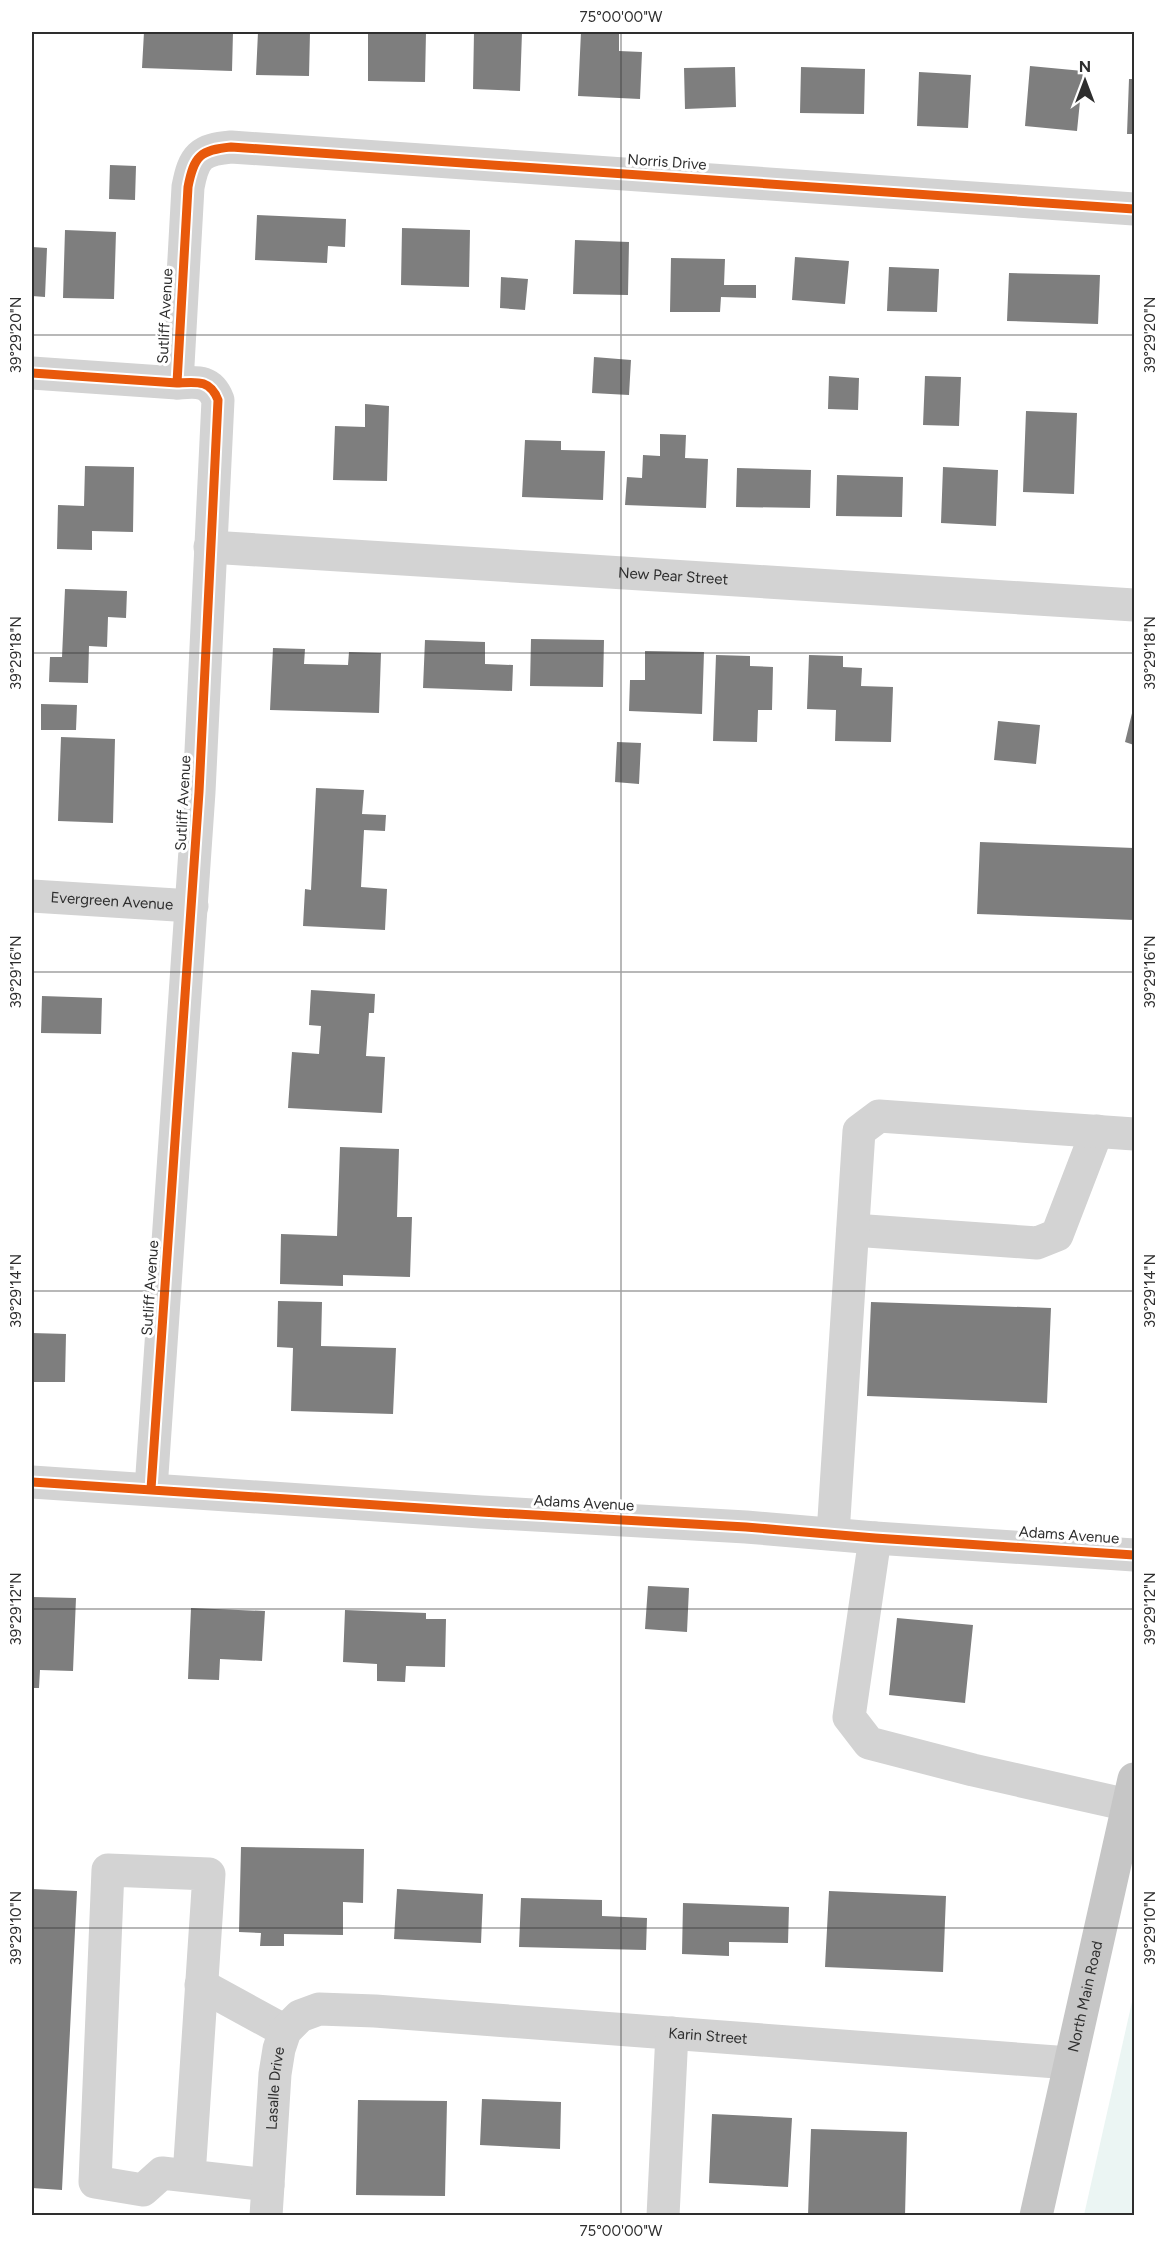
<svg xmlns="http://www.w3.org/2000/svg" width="1166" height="2247" viewBox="0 0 1166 2247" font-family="Figtree,sans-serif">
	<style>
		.green { fill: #ebf5f3 }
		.building { fill: #7e7e7e }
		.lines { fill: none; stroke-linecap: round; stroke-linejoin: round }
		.minor { stroke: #d3d3d3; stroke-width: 33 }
		.major { stroke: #c6c6c6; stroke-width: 33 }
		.cycleway-casing { stroke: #fff; stroke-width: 13 }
		.cycleway { stroke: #e8590c; stroke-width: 9 }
		.ticks { fill: none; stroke: #2e2e2e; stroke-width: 1.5; stroke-opacity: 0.45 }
		.labels { text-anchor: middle; stroke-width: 6; stroke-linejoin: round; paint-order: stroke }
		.street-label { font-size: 15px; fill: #2e2e2e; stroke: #fff }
		.neatline { fill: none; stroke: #2e2e2e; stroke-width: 2 }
		.ticks-label { font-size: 15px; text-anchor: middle; fill: #2e2e2e }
	</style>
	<rect width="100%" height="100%" fill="#fff"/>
	<path class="green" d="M 1134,1993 L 1134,2215 L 1084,2215 Z"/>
	<path class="building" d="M 144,32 L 233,32 L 232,71 L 142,68 Z
		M 258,32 L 310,32 L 309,76 L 256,75 Z
		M 368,32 L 426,32 L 425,82 L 368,81 Z
		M 474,32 L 522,32 L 520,91 L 473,89 Z
		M 581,32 L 619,32 L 619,51 L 642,52 L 640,99 L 578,96 Z
		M 1030,66 L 1083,71 L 1077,131 L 1025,126 Z
		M 735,67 L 736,107 L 685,109 L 684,68 Z
		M 801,67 L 865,69 L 864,114 L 800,113 Z
		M 919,72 L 971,75 L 968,128 L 917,126 Z
		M 1129,79 L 1134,79 L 1134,134 L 1127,134 Z
		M 110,165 L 136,166 L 135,200 L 109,199 Z
		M 257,215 L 346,219 L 345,247 L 328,246 L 327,263 L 255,260 Z
		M 402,228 L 470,230 L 469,287 L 401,285 Z
		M 65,230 L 116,232 L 114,299 L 63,298 Z
		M 575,240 L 629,242 L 628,295 L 573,294 Z
		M 32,247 L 47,248 L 45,297 L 32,296 Z
		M 795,257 L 849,261 L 845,304 L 792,300 Z
		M 671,258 L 725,259 L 724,285 L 756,285 L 756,298 L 721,297 L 720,312 L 670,312 Z
		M 889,267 L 939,269 L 937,312 L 887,311 Z
		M 1009,273 L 1100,275 L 1098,324 L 1007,321 Z
		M 501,277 L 528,279 L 525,310 L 500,308 Z
		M 594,357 L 631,360 L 629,395 L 592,393 Z
		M 829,376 L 859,378 L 858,410 L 828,409 Z
		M 925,376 L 961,377 L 959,426 L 923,425 Z
		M 365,404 L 389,406 L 387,481 L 333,480 L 335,426 L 365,427 Z
		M 1026,411 L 1077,413 L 1074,494 L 1023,492 Z
		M 660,434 L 686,435 L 685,458 L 708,459 L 706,508 L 625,505 L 627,477 L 642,478 L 643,455 L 660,456 Z
		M 525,440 L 561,441 L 561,450 L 605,451 L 603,500 L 522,497 Z
		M 85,466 L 134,467 L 133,532 L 92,531 L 92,550 L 57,549 L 58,505 L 84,506 Z
		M 943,467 L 998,470 L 996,526 L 941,523 Z
		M 737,468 L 811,470 L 810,508 L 736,507 Z
		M 837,475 L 903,477 L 902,517 L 836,516 Z
		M 65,589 L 127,591 L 126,618 L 108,617 L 107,647 L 89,646 L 88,683 L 49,682 L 50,657 L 62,657 Z
		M 531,639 L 604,640 L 603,687 L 530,686 Z
		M 425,640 L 485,642 L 485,664 L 513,665 L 512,691 L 423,688 Z
		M 273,648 L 305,649 L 304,664 L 348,665 L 349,652 L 381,653 L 379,713 L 270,710 Z
		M 645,651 L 704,652 L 702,714 L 629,711 L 630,680 L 645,680 Z
		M 716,655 L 750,656 L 750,666 L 773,667 L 772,710 L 758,710 L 757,742 L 713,741 Z
		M 809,655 L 843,656 L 843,667 L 862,668 L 861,686 L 893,687 L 891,742 L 835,741 L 836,710 L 807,709 Z
		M 41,704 L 77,705 L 76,730 L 41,730 Z
		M 1134,705 L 1134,745 L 1125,742 Z
		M 998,721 L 1040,725 L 1036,764 L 994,760 Z
		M 61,737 L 115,739 L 113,823 L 58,821 Z
		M 617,742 L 641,743 L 639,784 L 615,782 Z
		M 316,788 L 364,790 L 362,814 L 386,815 L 385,831 L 364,830 L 361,887 L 387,889 L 385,930 L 303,926 L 305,889 L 311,890 Z
		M 980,842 L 1134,848 L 1134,920 L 977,914 Z
		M 311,990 L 375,994 L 374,1013 L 369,1013 L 366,1056 L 385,1057 L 382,1113 L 288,1108 L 292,1052 L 319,1054 L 321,1026 L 309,1025 Z
		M 42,996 L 102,998 L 101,1034 L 41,1033 Z
		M 340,1147 L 399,1149 L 397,1217 L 412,1217 L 410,1277 L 343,1275 L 343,1286 L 280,1284 L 281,1234 L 337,1236 Z
		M 278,1301 L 322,1302 L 321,1346 L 396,1348 L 393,1414 L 291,1411 L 293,1348 L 277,1347 Z
		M 871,1302 L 1051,1308 L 1047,1403 L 867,1396 Z
		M 32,1333 L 66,1334 L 65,1382 L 32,1382 Z
		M 648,1586 L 689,1588 L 687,1632 L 645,1629 Z
		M 32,1597 L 76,1598 L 73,1671 L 40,1670 L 39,1688 L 32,1688 Z
		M 191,1608 L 265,1611 L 262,1661 L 220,1659 L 219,1680 L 188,1679 Z
		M 345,1610 L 426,1613 L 426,1619 L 446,1619 L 445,1667 L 406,1666 L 405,1682 L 377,1681 L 377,1664 L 343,1662 Z
		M 897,1618 L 973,1625 L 965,1703 L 889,1695 Z
		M 241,1847 L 364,1849 L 363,1903 L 343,1902 L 343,1935 L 284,1934 L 284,1946 L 260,1946 L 261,1933 L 239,1932 Z
		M 32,1889 L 77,1891 L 62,2190 L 32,2188 Z
		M 397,1889 L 483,1894 L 481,1943 L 394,1939 Z
		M 829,1891 L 946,1896 L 943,1972 L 825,1967 Z
		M 521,1898 L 602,1900 L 602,1916 L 647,1918 L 646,1950 L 519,1947 Z
		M 683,1903 L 789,1907 L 788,1943 L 729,1942 L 729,1956 L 682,1954 Z
		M 482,2099 L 561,2102 L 560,2149 L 480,2145 Z
		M 358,2100 L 447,2101 L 445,2196 L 356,2195 Z
		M 712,2114 L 792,2118 L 788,2187 L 709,2183 Z
		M 811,2129 L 907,2132 L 905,2216 L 808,2216 Z"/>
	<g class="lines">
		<g class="minor">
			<path d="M 32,373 L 177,383 C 196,382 210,379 218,400 L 199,792 L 151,1489"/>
			<path d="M 177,383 L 188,187 C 194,156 200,150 231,147 L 1134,209"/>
			<path id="s1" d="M 210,547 L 1134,605"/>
			<path id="s2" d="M 32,896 L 192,906"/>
			<path d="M 853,1230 L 1037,1243 L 1057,1235 L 1097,1131"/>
			<path d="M 32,1482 L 481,1512 L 746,1527 L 875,1538 L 1134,1555"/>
			<path d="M 833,1534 L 859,1131 L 879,1116 L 1134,1134"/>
			<path d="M 875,1538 L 849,1717 L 869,1743 L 973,1770 L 1128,1805"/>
			<path d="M 201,1985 L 285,2031"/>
			<path d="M 189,2176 L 209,1874 L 108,1870 L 95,2182 L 143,2190 L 162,2173 L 268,2185"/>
			<path id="s3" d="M 266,2216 L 275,2074 L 279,2049 L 285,2031 L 300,2016 L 319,2009 L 375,2011 L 1070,2063"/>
			<path d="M 663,2216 L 672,2033"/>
		</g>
		<path class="major" id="s4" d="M 1036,2216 L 1134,1779"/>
		<g class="cycleway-casing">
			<path id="cycleway" d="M 32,373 L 177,383 C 196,382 210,379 218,400 L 199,792 L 151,1489
				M 177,383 L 188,187 C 194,156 200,150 231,147 L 1134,209
				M 32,1482 L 481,1512 L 746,1527 L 875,1538 L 1134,1555"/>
		</g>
		<use href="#cycleway" class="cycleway"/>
	</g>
	<path class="ticks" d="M 621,32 L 621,2216M 32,335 L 1134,335M 32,653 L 1134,653M 32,972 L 1134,972M 32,1291 L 1134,1291M 32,1609 L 1134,1609M 32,1928 L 1134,1928"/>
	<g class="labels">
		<g class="street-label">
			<text transform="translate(667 162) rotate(4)" y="5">Norris Drive</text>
			<text transform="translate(165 316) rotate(-87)" y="5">Sutliff Avenue</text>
			<text dy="5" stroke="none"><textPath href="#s1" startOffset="464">New Pear Street</textPath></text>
			<text transform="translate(183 803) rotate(-87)" y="5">Sutliff Avenue</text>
			<text dy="5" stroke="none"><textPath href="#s2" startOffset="80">Evergreen Avenue</textPath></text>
			<text transform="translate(150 1288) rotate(-86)" y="5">Sutliff Avenue</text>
			<text transform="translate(584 1503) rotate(3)" y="5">Adams Avenue</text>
			<text transform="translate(1069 1535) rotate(4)" y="5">Adams Avenue</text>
			<text dy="5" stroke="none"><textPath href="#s4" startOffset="225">North Main Road</textPath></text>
			<text dy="5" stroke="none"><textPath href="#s3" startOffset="618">Karin Street</textPath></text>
			<text dy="5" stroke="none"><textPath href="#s3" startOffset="128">Lasalle Drive</textPath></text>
		</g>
	</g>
	<rect width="1166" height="2247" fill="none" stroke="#ffffff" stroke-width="66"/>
	<g transform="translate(1085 81)" stroke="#ffffff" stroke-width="4.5" paint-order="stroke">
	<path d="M0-4.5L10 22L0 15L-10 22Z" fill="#2e2e2e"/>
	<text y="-9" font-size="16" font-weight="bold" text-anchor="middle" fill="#2e2e2e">N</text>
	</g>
	<rect x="33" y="33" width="1100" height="2181" class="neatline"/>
	<g class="ticks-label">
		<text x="621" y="22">75°00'00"W</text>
		<text transform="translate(16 335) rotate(-90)" y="5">39°29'20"N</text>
		<text transform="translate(1150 335) rotate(-90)" y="5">39°29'20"N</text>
		<text transform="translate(16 653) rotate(-90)" y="5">39°29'18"N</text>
		<text transform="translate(1150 653) rotate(-90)" y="5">39°29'18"N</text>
		<text transform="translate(16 972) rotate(-90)" y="5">39°29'16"N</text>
		<text transform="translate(1150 972) rotate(-90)" y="5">39°29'16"N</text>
		<text transform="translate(16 1291) rotate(-90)" y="5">39°29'14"N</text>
		<text transform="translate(1150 1291) rotate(-90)" y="5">39°29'14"N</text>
		<text transform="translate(16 1609) rotate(-90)" y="5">39°29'12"N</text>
		<text transform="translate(1150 1609) rotate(-90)" y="5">39°29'12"N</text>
		<text transform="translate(16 1928) rotate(-90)" y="5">39°29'10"N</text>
		<text transform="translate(1150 1928) rotate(-90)" y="5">39°29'10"N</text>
		<text x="621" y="2236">75°00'00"W</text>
	</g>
</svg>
